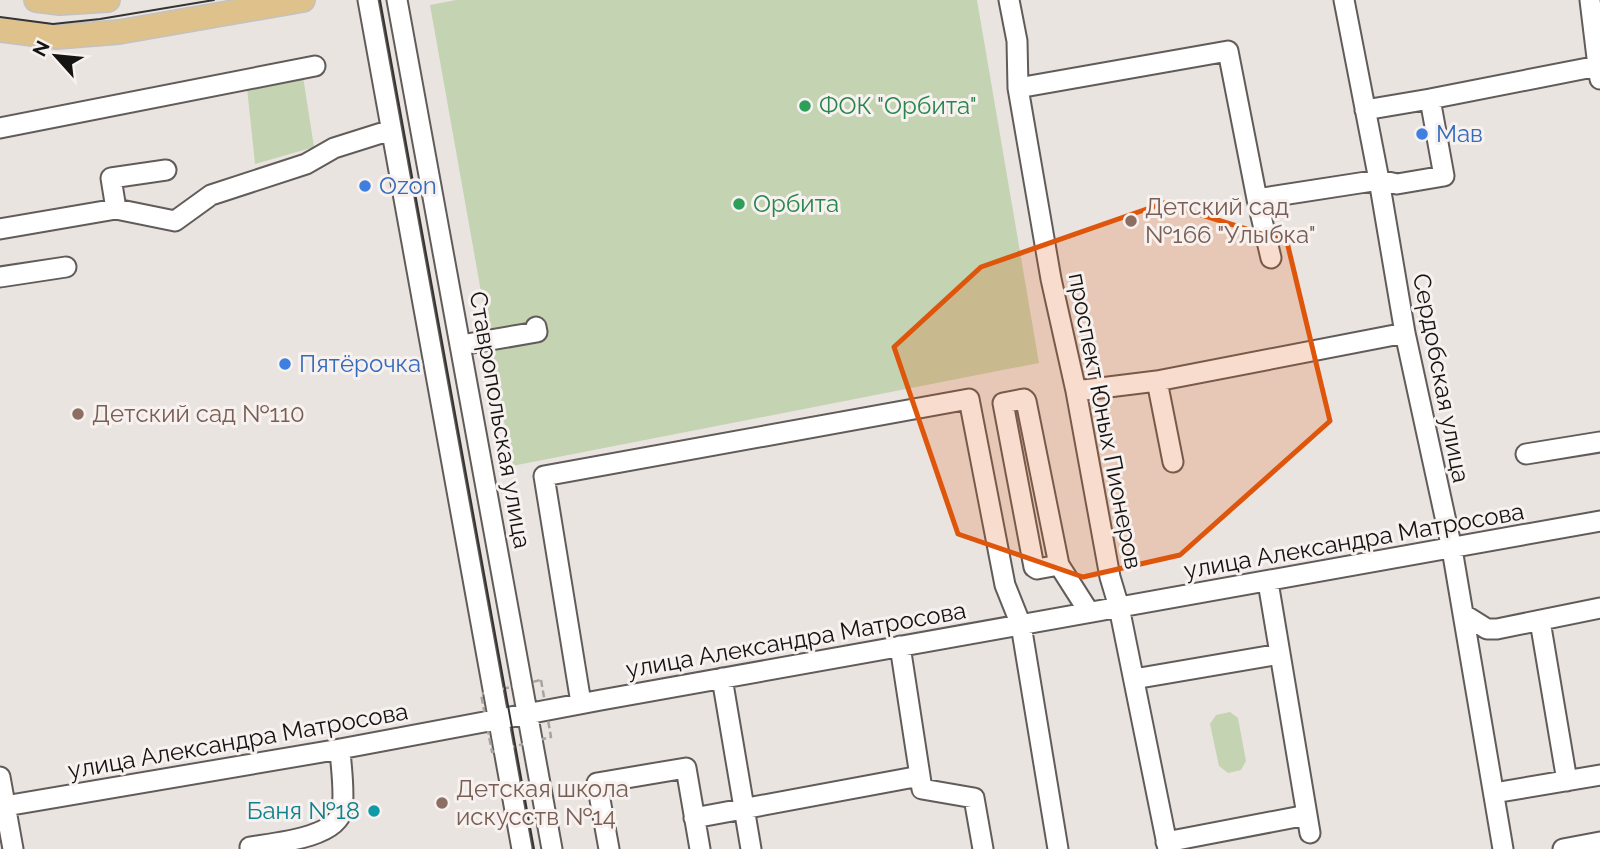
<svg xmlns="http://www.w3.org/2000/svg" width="1600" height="849" viewBox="0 0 1600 849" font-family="Raleway,sans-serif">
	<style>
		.green { fill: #c4d3b1 }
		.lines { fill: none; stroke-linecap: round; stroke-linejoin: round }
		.minor-casing { stroke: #615c5a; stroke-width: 23 }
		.major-casing { stroke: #c2c2c2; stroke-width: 26 }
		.path { stroke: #a8a3a1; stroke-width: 2.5; stroke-dasharray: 7 3.5; stroke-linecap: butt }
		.minor { stroke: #fff; stroke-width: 19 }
		.major { stroke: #dec18b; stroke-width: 23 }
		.tram { stroke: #363432; stroke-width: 2 }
		.marked { fill: #de560c; fill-opacity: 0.2; stroke: #de560c; stroke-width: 5; stroke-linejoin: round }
		.leisure-dot { fill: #2e9e5b; stroke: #f7f1ef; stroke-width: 2.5 }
		.shop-dot { fill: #3f7fe0; stroke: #f7f1ef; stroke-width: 2.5 }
		.education-dot { fill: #8d6e63; stroke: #f7f1ef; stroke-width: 2.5 }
		.culture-dot { fill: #0f9aa8; stroke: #f7f1ef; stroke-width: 2.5 }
		.labels { text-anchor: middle; stroke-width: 6; stroke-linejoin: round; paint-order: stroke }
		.leisure-label { font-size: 24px; fill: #27864d; stroke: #f7f1ef; text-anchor: start }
		.shop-label { font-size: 24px; fill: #366cbe; stroke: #f7f1ef; text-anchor: start }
		.education-label { font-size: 24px; fill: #785e54; stroke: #f7f1ef; text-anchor: start }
		.street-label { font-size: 24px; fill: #161413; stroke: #f7f1ef }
		.culture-label { font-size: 24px; fill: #0d838f; stroke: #f7f1ef; text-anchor: end }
	</style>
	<rect width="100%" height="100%" fill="#eae4e1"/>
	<path class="green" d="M 456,0 L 977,0 L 1039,363 L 512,466 L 430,5 Z
		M 302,70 L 314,147 L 255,164 L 247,88 Z
		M 1230,712 L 1238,718 L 1246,761 L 1241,770 L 1228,773 L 1219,766 L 1210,724 L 1216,715 Z"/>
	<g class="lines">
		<g class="minor-casing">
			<path id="minor" d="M 368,0 L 522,849
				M 397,0 L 552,849
				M 1009,0 L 1017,41 L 1018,88 L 1051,279 L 1076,391 L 1110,577 L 1119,607 L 1168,849
				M 1344,0 L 1379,180 L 1405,333 L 1452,549 L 1503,849
				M 1590,0 L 1598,66
				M 1018,88 L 1228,51 L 1257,199 L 1379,180 L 1397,184 L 1444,176 L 1430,99 L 1598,66 L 1600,79
				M 1365,110 L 1430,99
				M 0,128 L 315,66
				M 1257,199 L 1271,258
				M 116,209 L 175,221 L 211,195 L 306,164 L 334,148 L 391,130
				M 0,229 L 116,209 L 111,178 L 166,170
				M 0,277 L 66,267
				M 461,345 L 537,332 L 536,327
				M 1157,381 L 1173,462
				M 1076,391 L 1157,381 L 1405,333
				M 1526,454 L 1600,442
				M 1059,565 L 1037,569 L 1034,567 L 1003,403 L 1024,399 L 1026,401 L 1059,565 L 1089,612
				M 1268,582 L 1310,833
				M 1463,614 L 1487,629 L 1497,629 L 1600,608
				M 1540,621 L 1567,781
				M 900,646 L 922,789 L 974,798 L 983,849
				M 722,678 L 751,849
				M 1134,679 L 1280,654
				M 581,703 L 544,476 L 969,399 L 1005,585 L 1021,625 L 1058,849
				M 0,777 L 13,849
				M 1494,793 L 1600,775
				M 0,807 L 340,749 L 601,700 L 1600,521
				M 694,818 L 920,776
				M 1166,842 L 1307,815
				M 251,849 L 250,847 C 274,843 337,838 342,810 C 345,791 341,768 340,749
				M 609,849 L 597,783 L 686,768 L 700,849
				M 1563,849 L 1600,842"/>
		</g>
		<g class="major-casing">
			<path id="major" d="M 36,0 L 60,3 L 108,0
				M 0,30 L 57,37 L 119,32 L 303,0"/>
		</g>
		<path class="path" d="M 541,680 L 551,737 L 492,752 L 481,694 Z"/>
		<use href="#minor" class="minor"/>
		<use href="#major" class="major"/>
		<path class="tram" d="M 380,0 L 534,849
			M 0,17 L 53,24 L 100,19 L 214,0"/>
	</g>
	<path class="marked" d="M 1164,203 L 1287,242 L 1330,421 L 1180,555 L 1083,577 L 958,534 L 894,347 L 981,267 Z"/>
	<g class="leisure-dot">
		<circle cx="805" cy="106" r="7"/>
		<circle cx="739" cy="204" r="7"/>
	</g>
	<g class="shop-dot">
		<circle cx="1422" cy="134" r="7"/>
		<circle cx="365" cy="186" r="7"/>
		<circle cx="285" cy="364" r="7"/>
	</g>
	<g class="education-dot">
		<circle cx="1131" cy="221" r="7"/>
		<circle cx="78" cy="414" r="7"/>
		<circle cx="442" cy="803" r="7"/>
	</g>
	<circle class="culture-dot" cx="374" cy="811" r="7"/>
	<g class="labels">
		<g class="leisure-label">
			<text x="819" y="114">ФОК "Орбита"</text>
			<text x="753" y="212">Орбита</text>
		</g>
		<g class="shop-label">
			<text x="1436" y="142">Мав</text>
			<text x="379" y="194">Ozon</text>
			<text x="299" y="372">Пятёрочка</text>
		</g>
		<g class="education-label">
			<text x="1145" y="215">Детский сад<tspan x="1145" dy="28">№166 "Улыбка"</tspan></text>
			<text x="92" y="422">Детский сад №110</text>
			<text x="456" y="797">Детская школа<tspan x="456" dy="28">искусств №14</tspan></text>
		</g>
		<g class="street-label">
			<text transform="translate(1441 378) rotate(79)" y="8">Сердобская улица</text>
			<text transform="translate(500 420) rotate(80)" y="8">Ставропольская улица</text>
			<text transform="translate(1105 421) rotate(79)" y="8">проспект Юных Пионеров</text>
			<text transform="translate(1354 541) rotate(-10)" y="8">улица Александра Матросова</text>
			<text transform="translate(796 640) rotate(-10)" y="8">улица Александра Матросова</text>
			<text transform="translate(238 741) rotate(-10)" y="8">улица Александра Матросова</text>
		</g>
		<g class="culture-label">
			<text x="360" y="819">Баня №18</text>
		</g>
	</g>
	<g transform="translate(56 56) rotate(297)" stroke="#f7f1ef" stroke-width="5" paint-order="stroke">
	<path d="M0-5L12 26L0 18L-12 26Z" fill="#161413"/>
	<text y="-10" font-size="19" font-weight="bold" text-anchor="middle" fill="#161413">N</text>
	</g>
</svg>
